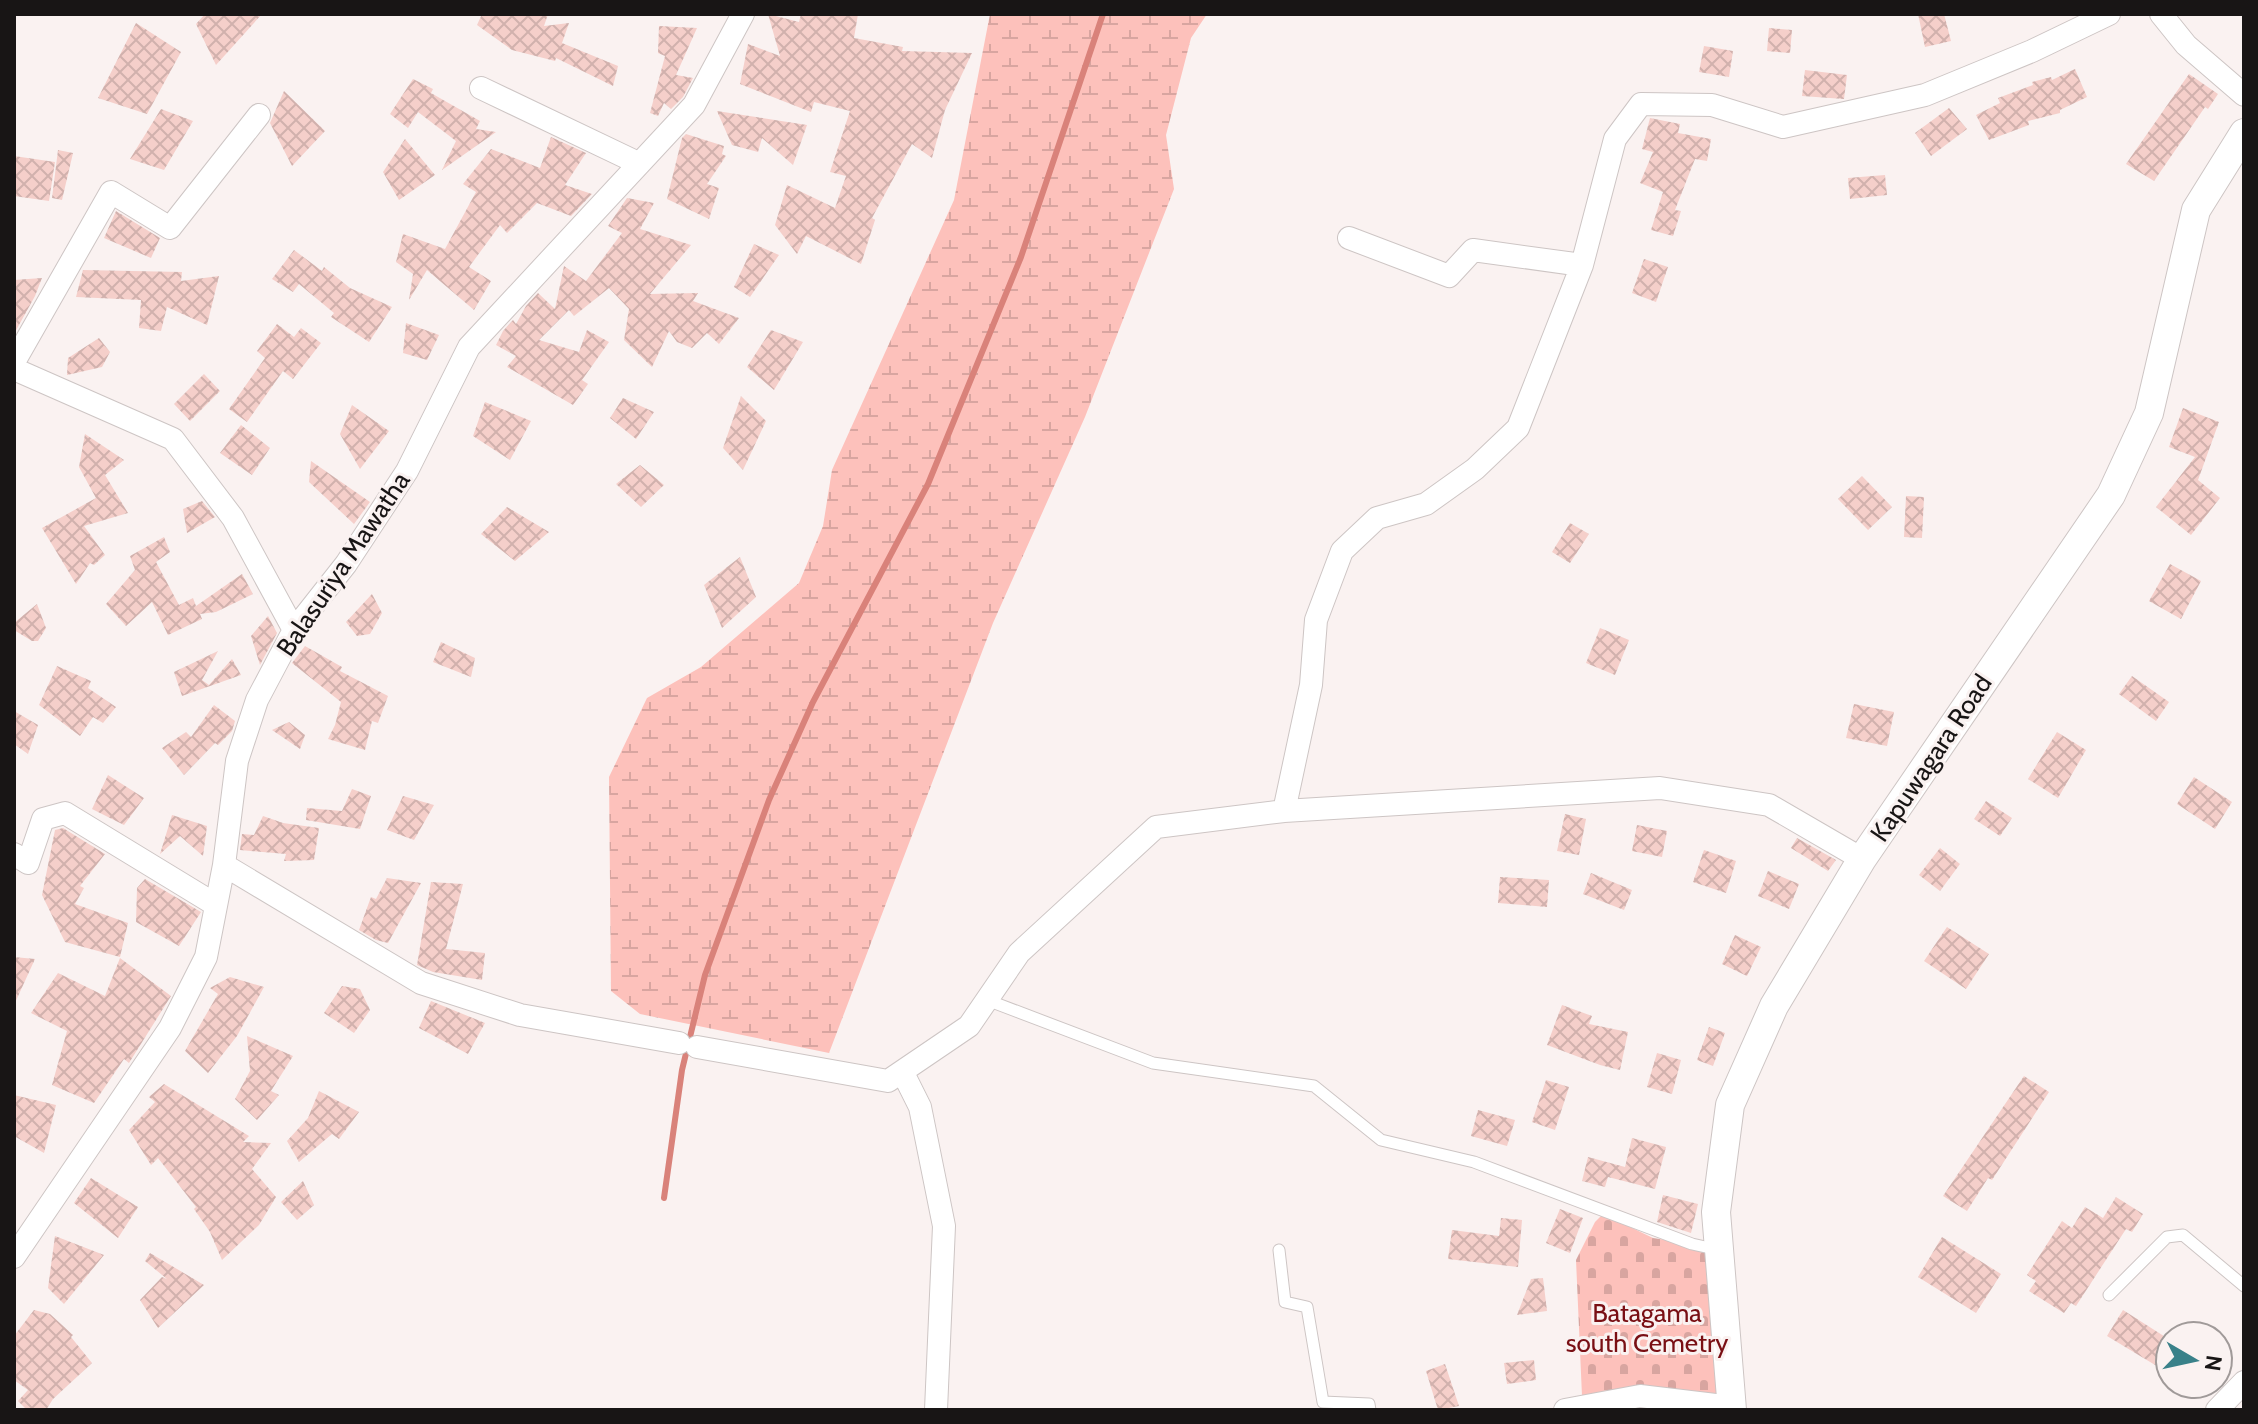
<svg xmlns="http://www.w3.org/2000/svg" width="2258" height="1424" viewBox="0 0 2258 1424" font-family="Cabin,sans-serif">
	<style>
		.wetland { fill: url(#wetland-marsh) }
		.cemetery { fill: url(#cemetery-stones) }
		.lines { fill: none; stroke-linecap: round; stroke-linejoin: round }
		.stream { stroke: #d9827a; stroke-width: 6 }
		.building { fill: url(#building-cross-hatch) }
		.service-casing { stroke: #cdc5c4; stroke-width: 13 }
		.minor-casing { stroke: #cdc5c4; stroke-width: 24 }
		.tertiary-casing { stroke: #cdc5c4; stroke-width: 30 }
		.service { stroke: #fff; stroke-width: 11 }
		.minor { stroke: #fff; stroke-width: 22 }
		.tertiary { stroke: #fff; stroke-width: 28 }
		.labels { text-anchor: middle; stroke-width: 6; stroke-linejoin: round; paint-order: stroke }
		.street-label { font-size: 26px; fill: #181515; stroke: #faf2f1 }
		.park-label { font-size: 26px; fill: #790f14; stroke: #faf2f1 }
	</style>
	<defs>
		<pattern id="wetland-marsh" width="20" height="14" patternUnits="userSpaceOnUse" patternTransform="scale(2)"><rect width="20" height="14" fill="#fdc1bb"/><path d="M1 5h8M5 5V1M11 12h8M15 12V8" fill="none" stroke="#d8a5a0"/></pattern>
		<pattern id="cemetery-stones" width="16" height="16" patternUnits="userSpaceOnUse" patternTransform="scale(2)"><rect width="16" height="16" fill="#fdc1bb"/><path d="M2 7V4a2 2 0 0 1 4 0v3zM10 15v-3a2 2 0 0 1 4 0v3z" fill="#d8a5a0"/></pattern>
		<pattern id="building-cross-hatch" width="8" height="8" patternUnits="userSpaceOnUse" patternTransform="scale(2)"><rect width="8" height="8" fill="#f5cfca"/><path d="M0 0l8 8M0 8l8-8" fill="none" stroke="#d1b1ad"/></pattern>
	</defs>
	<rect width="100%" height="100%" fill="#faf2f1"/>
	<path class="wetland" d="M 990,14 L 1207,14 L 1191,38 L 1166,135 L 1174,189 L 1085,417 L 993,623 L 829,1053 L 640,1014 L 611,991 L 609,777 L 647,698 L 701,667 L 799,583 L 823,526 L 832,470 L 954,200 Z"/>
	<path class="cemetery" d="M 1603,1214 L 1653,1238 L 1711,1247 L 1719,1403 L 1582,1396 L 1576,1260 L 1595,1222 Z"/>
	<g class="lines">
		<path class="stream" d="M 664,1198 L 682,1070 L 705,975 L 769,800 L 813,702 L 928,484 L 1021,257 L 1103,14"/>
	</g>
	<path class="building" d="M 205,14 L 262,14 L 216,65 L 196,24 Z
		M 482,14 L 548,14 L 544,26 L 569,23 L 562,43 L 618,66 L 613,86 L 556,58 L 555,61 L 512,50 L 477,25 Z
		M 768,14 L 799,22 L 801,14 L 858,14 L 854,38 L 903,47 L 902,51 L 972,53 L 945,110 L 932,158 L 912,144 L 872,218 L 875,220 L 861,264 L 806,236 L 797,254 L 775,225 L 787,185 L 835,208 L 846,176 L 830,172 L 850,111 L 814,102 L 811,112 L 740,84 L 748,44 L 780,56 Z
		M 1918,14 L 1944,14 L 1951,41 L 1925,47 Z
		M 136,23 L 181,52 L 147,114 L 98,98 Z
		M 659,26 L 697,28 L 676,75 L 693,78 L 683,97 L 671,109 L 664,103 L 658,116 L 650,113 L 665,56 L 658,53 Z
		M 1769,28 L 1792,30 L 1790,53 L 1767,51 Z
		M 1704,46 L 1733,51 L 1729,77 L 1699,72 Z
		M 2075,69 L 2087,97 L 2060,110 L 2060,113 L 2028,121 L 2029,125 L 1989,140 L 1976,115 L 2000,103 L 1998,98 L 2033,85 L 2032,82 L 2051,77 L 2052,80 Z
		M 1805,70 L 1847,75 L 1844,99 L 1802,96 Z
		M 2189,74 L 2218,94 L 2208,109 L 2205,107 L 2154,181 L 2126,164 Z
		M 413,79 L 433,89 L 431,93 L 480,121 L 476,129 L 496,132 L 442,170 L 456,141 L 418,112 L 408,128 L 390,114 Z
		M 284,91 L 325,131 L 292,166 L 270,123 Z
		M 1949,108 L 1967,129 L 1931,156 L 1915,133 Z
		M 161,109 L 193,121 L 164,170 L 130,159 Z
		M 717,111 L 807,125 L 793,165 L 762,138 L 758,152 L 732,145 Z
		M 1650,118 L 1680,124 L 1678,133 L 1711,139 L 1707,161 L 1695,159 L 1675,210 L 1681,211 L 1673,236 L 1651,230 L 1663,192 L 1640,183 L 1653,152 L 1642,149 Z
		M 686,134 L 724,146 L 722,154 L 726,156 L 707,184 L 719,188 L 709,219 L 667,199 L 682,138 Z
		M 551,137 L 586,153 L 565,185 L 592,194 L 571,216 L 537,203 L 507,233 L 500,225 L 469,267 L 491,281 L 474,310 L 427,270 L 409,300 L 413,274 L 396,262 L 403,234 L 445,249 L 476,192 L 463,184 L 491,149 L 540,168 Z
		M 405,139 L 435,175 L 399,200 L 383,172 Z
		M 58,150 L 73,153 L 62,200 L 52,198 Z
		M 14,156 L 55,162 L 49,201 L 14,196 Z
		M 1885,175 L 1887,195 L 1850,199 L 1848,178 Z
		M 627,198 L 654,203 L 640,229 L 691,245 L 650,294 L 698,293 L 693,301 L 739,318 L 719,344 L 707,333 L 692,348 L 677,342 L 669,331 L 652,367 L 624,340 L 629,309 L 609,288 L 574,316 L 569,310 L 539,340 L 579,352 L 587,330 L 609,342 L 582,380 L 588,384 L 573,405 L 507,367 L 516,356 L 496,345 L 503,331 L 513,320 L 516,324 L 526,306 L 538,293 L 555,309 L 564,266 L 586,281 L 622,233 L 608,226 Z
		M 116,211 L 160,238 L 151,258 L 104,238 Z
		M 754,244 L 779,255 L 750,297 L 734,287 Z
		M 294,250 L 322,271 L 324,267 L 350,288 L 392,307 L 369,342 L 331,317 L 334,313 L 299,284 L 293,292 L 272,279 Z
		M 1644,259 L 1668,267 L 1656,302 L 1632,293 Z
		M 83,270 L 182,272 L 181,281 L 219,276 L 207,325 L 167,307 L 161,331 L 139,328 L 141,300 L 76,297 Z
		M 42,278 L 35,296 L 14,334 L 14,280 Z
		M 406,323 L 439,335 L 427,360 L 403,353 Z
		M 277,324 L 294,337 L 301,328 L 321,343 L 293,379 L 283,371 L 247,422 L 229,409 L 265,358 L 257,351 Z
		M 771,330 L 803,342 L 774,390 L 747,367 Z
		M 99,338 L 110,352 L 102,367 L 67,375 L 68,358 Z
		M 204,374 L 220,391 L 190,421 L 174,404 Z
		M 741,396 L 766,421 L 743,470 L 723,448 Z
		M 623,398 L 654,412 L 636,439 L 610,418 Z
		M 485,402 L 531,421 L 510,460 L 473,436 Z
		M 352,405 L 389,431 L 360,469 L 340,434 Z
		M 2183,408 L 2219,422 L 2198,480 L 2220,498 L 2191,535 L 2156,507 L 2195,457 L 2169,447 Z
		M 241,425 L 270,448 L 252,475 L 220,453 Z
		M 85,434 L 124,460 L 105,475 L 128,513 L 84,526 L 105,555 L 94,565 L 90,563 L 76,584 L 42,528 L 96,498 L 79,467 Z
		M 311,461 L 370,502 L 354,524 L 309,482 Z
		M 640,465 L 664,485 L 641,507 L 616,484 Z
		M 1862,476 L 1892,507 L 1868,530 L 1838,499 Z
		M 1906,496 L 1924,497 L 1922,538 L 1904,537 Z
		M 202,501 L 215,517 L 187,533 L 183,509 Z
		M 507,507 L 549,532 L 515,561 L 481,534 Z
		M 1570,523 L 1589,534 L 1570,563 L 1552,552 Z
		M 164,537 L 170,552 L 156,562 L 179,605 L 193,598 L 196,606 L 242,574 L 253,594 L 216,612 L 200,614 L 202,619 L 168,635 L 152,602 L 126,626 L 106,604 L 135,570 L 130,556 Z
		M 740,557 L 756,597 L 722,628 L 704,585 Z
		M 2170,564 L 2201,581 L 2181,619 L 2149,601 Z
		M 372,594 L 382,613 L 370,634 L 357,636 L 346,622 Z
		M 37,604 L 46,628 L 38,641 L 32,641 L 14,630 L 14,623 Z
		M 268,616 L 277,633 L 260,665 L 251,636 Z
		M 1600,628 L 1629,640 L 1615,675 L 1586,663 Z
		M 441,642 L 475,658 L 471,677 L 433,662 Z
		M 305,646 L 342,667 L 340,671 L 388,696 L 378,723 L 372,721 L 365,750 L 328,739 L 335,725 L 341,702 L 292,663 Z
		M 218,651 L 202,680 L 209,685 L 232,659 L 241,675 L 182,696 L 174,672 Z
		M 57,666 L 91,681 L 88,688 L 116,707 L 103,723 L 93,717 L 80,736 L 39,705 Z
		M 2132,676 L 2169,702 L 2156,721 L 2119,694 Z
		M 1854,704 L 1894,712 L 1887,746 L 1846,738 Z
		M 214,705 L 235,721 L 232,731 L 218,745 L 215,743 L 184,775 L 162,748 L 186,732 L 191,737 Z
		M 14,711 L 38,725 L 28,754 L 14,744 Z
		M 289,722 L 305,735 L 300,749 L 272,730 Z
		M 2057,732 L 2086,750 L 2058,798 L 2028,779 Z
		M 108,775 L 144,798 L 124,825 L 92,809 Z
		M 2194,777 L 2232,802 L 2215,829 L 2177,804 Z
		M 352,789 L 371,796 L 360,829 L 306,820 L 307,808 L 342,811 Z
		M 403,796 L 434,805 L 414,840 L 387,830 Z
		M 1986,801 L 2012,818 L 2000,836 L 1974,819 Z
		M 1565,814 L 1586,819 L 1579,855 L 1557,851 Z
		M 172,815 L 207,826 L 203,856 L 180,836 L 160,854 Z
		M 263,816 L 283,823 L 319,828 L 314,860 L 284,861 L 286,854 L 240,850 L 242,834 L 254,835 Z
		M 1637,825 L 1667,831 L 1662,857 L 1632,851 Z
		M 63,828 L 105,854 L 80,886 L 84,888 L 75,904 L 128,923 L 120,957 L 65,942 L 42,895 L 55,830 Z
		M 1797,838 L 1836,860 L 1828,871 L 1791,848 Z
		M 1940,848 L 1960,864 L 1940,891 L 1919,875 Z
		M 1704,850 L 1736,861 L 1726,893 L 1693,882 Z
		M 1768,871 L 1799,884 L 1789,909 L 1758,896 Z
		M 1591,873 L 1632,890 L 1624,910 L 1583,894 Z
		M 1500,877 L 1549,880 L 1547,907 L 1498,903 Z
		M 387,878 L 421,883 L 388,943 L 376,940 L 359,930 L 371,897 L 376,899 Z
		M 145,879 L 201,912 L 179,946 L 136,922 L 137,888 Z
		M 431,882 L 463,884 L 446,949 L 485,953 L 482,980 L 433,972 L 417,965 Z
		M 1947,927 L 1989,954 L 1966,989 L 1924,961 Z
		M 1735,935 L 1761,947 L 1747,976 L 1722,964 Z
		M 14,957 L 35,959 L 14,1005 Z
		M 120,958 L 171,996 L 129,1063 L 124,1059 L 94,1103 L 52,1085 L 67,1031 L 31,1013 L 58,973 L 105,996 Z
		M 230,977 L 264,987 L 237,1036 L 208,1073 L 185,1051 L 218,994 L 210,988 Z
		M 342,986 L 360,989 L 370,1010 L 354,1033 L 324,1013 Z
		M 431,1001 L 485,1023 L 468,1054 L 419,1028 Z
		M 1562,1005 L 1592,1016 L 1589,1024 L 1628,1032 L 1620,1070 L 1600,1065 L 1547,1045 Z
		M 1709,1027 L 1725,1033 L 1713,1066 L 1697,1060 Z
		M 247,1036 L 293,1056 L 271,1091 L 279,1095 L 257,1120 L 235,1099 L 250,1071 Z
		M 1657,1053 L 1681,1060 L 1672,1094 L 1647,1087 Z
		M 2024,1076 L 2049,1092 L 1992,1180 L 1988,1178 L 1967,1211 L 1943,1196 Z
		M 1546,1080 L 1569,1087 L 1555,1130 L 1532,1122 Z
		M 164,1084 L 249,1136 L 243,1142 L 271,1143 L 252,1169 L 276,1197 L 259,1225 L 222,1260 L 210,1232 L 194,1209 L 196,1207 L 158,1158 L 151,1165 L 129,1130 L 155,1102 L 149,1097 Z
		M 319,1091 L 359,1112 L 339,1139 L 332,1134 L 299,1162 L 287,1141 L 308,1118 Z
		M 14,1095 L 56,1105 L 44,1153 L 14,1136 Z
		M 1478,1110 L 1515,1120 L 1507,1146 L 1471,1136 Z
		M 1632,1138 L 1666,1147 L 1655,1189 L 1608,1177 L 1605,1187 L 1582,1181 L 1588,1157 L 1625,1167 Z
		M 91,1178 L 138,1207 L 118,1238 L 74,1203 Z
		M 303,1181 L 314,1205 L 297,1220 L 281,1202 Z
		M 1663,1195 L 1698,1204 L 1691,1233 L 1657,1222 Z
		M 2116,1197 L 2143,1214 L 2132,1232 L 2126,1229 L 2076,1306 L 2071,1303 L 2064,1313 L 2029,1291 L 2036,1281 L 2027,1275 L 2062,1221 L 2072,1228 L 2085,1207 L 2103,1218 Z
		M 1560,1209 L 1583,1218 L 1570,1253 L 1546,1243 Z
		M 1501,1218 L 1522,1220 L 1518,1267 L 1448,1259 L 1452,1230 L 1499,1236 Z
		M 55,1236 L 104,1255 L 64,1304 L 48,1288 Z
		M 1942,1237 L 2001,1274 L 1976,1313 L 1918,1277 Z
		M 150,1253 L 204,1285 L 158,1328 L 140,1300 L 162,1277 L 167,1279 L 145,1261 Z
		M 1543,1278 L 1547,1311 L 1517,1315 L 1531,1279 Z
		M 34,1310 L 50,1314 L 73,1335 L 71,1337 L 92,1363 L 53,1399 L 46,1410 L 27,1410 L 18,1401 L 28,1390 L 14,1380 L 14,1336 Z
		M 2123,1310 L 2170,1340 L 2170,1374 L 2107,1336 Z
		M 1534,1360 L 1536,1380 L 1507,1384 L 1504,1363 Z
		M 1445,1364 L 1459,1406 L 1438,1410 L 1426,1371 Z"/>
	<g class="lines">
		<g class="service-casing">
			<path id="service" d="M 987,1000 L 1153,1063 L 1314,1086 L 1381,1140 L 1474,1162 L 1692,1244 L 1719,1250
				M 1279,1250 L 1285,1302 L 1307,1307 L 1323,1402 L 1369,1404 L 1370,1410
				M 2109,1295 L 2167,1237 L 2183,1235 L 2244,1286"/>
		</g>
		<g class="minor-casing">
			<path id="minor" d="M 2161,14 L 2186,45 L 2244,95
				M 481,88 L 638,163
				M 1349,238 L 1449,276 L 1473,250 L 1582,265
				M 14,362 L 111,192 L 170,228 L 259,115
				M 14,369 L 173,439 L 233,518 L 294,630
				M 1284,811 L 1311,685 L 1316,620 L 1342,551 L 1377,518 L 1426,504 L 1475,469 L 1518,428 L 1582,265 L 1615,139 L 1641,104 L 1712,105 L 1783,127 L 1925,95 L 2032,51 L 2109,14
				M 14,854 L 28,863 L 43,819 L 65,813 L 216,905
				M 224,865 L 421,983 L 520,1015 L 679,1043
				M 697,1047 L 888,1081 L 969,1026 L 1019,953 L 1156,827 L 1284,811 L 1660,788 L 1769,805 L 1862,859
				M 903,1073 L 920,1107 L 944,1226 L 936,1410
				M 14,1257 L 170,1028 L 206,957 L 224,865 L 237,761 L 257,700 L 294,630 L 346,564 L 407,471 L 469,347 L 694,105 L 743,14
				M 1565,1410 L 1640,1396 L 1732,1407
				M 2217,1410 L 2244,1382"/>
		</g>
		<g class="tertiary-casing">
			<path id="tertiary" d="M 1732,1410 L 1716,1212 L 1730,1105 L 1774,1006 L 1862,859 L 2111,495 L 2149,413 L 2196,210 L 2244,133"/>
		</g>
		<use href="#service" class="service"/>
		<use href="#minor" class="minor"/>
		<use href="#tertiary" class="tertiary"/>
	</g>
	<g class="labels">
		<g class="street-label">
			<text transform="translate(343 564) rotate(-56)" y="9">Balasuriya Mawatha</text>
			<text transform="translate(1931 758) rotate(-56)" y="9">Kapuwagara Road</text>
		</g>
		<g class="park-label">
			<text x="1647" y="1322">Batagama<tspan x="1647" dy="30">south Cemetry</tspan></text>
		</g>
	</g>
	<rect width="2258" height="1424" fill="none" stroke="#181515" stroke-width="32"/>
	<g transform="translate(2194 1360) rotate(99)"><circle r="38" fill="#faf2f1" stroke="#a09a99" stroke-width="2"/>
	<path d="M0-6L14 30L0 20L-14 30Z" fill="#398189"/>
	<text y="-12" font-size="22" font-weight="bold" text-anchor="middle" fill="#181515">N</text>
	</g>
</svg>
